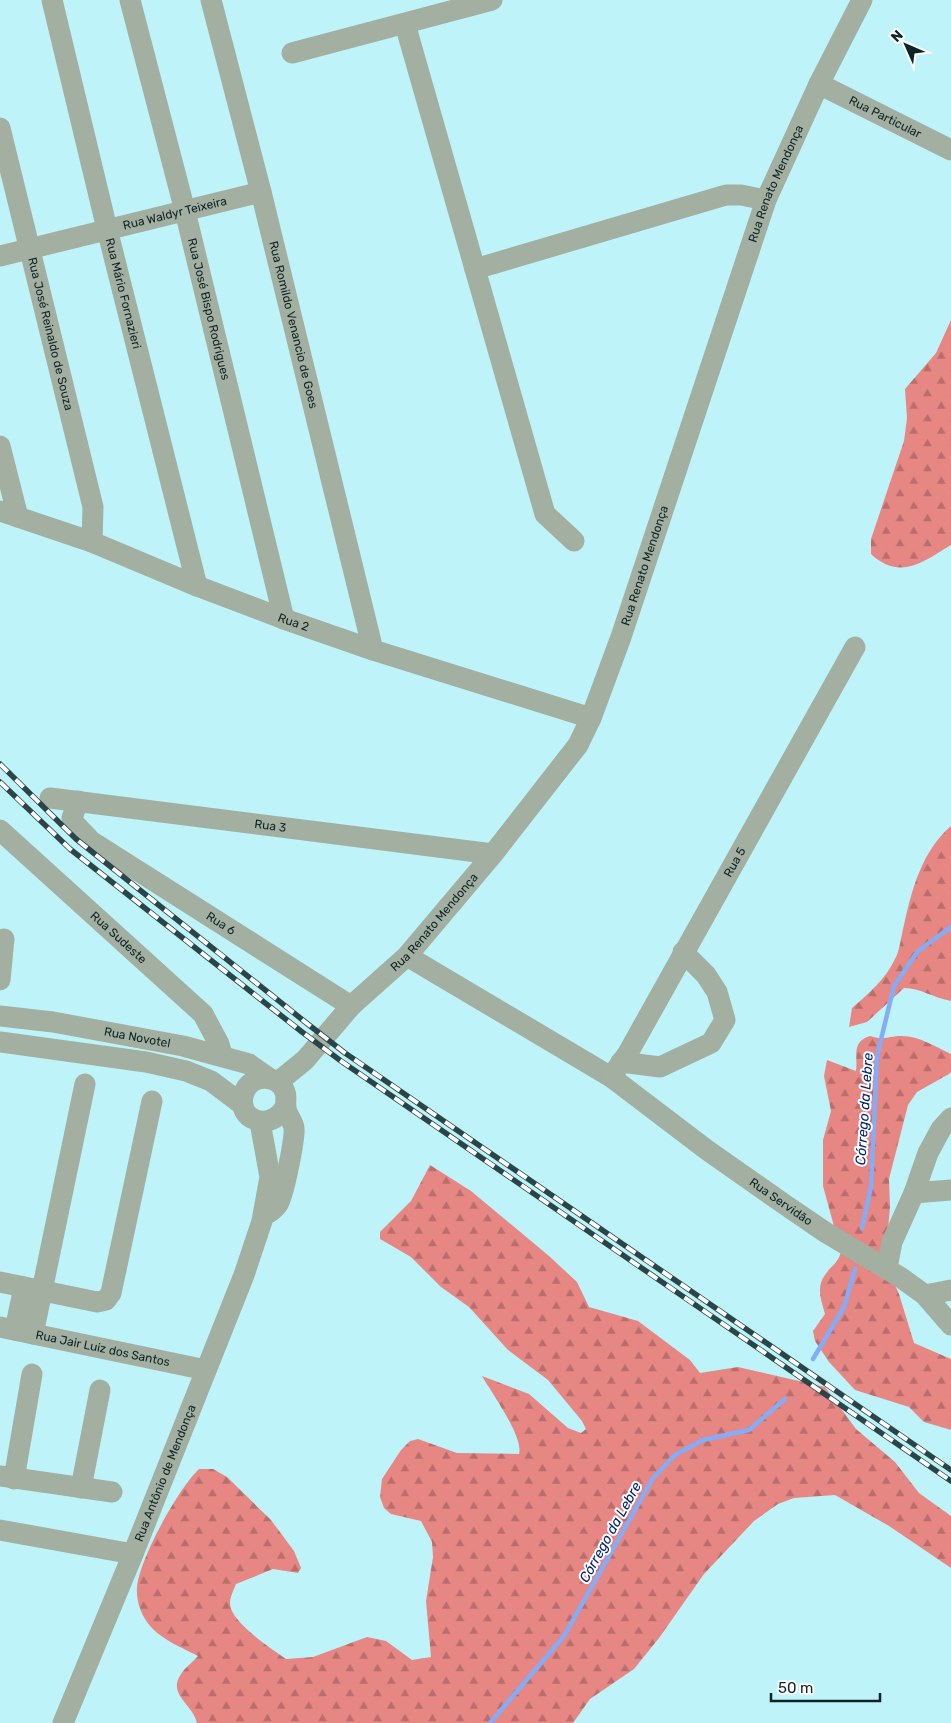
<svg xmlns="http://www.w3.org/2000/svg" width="951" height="1723" viewBox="0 0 951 1723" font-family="Rubik,sans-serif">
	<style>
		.forest { fill: url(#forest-firs) }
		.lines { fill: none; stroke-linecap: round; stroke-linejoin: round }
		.stream { stroke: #85acf6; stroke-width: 4.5 }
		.minor { stroke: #a2afa1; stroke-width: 21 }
		.rail-casing { stroke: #2a4547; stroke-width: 5.5 }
		.rail { stroke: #fff; stroke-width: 4; stroke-dasharray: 11; stroke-linecap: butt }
		.labels { text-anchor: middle; stroke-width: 4; stroke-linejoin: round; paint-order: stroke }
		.street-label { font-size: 12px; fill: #0d2325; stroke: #fff }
		.water-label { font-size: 14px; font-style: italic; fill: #002275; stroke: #fff }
	</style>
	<defs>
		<pattern id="forest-firs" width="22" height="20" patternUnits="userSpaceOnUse" patternTransform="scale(1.25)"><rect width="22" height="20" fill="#e68784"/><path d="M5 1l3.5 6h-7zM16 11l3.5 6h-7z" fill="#b96e6c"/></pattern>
	</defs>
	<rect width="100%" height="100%" fill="#bef4f9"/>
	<path class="forest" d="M 951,320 L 951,545 C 923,562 900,581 871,554 L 871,539 L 904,441 L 907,418 L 905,389 L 936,353 Z
		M 951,826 L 951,1001 C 934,998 920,988 904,988 L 867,1022 L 849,1027 L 852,1008 C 869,993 885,980 895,959 C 900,950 901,936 904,925 C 912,889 922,851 951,826 Z
		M 870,1036 C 886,1041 887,1036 902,1036 C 919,1036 936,1047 951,1054 L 951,1072 L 949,1074 L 917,1092 L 908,1105 L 889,1179 L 890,1207 L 885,1263 L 899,1294 L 914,1343 L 951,1359 L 951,1430 L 924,1422 L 909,1407 L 855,1390 L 829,1362 L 815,1341 L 813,1331 L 825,1314 C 821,1300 816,1287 825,1275 C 832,1264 837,1265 841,1252 L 823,1186 L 823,1140 L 831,1111 L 824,1076 L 827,1060 L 856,1071 C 858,1055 851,1042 870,1036 Z
		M 430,1165 L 471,1191 L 549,1256 L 577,1282 L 589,1307 L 638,1321 L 690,1360 L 700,1373 L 738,1367 L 825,1387 L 856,1429 L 895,1462 L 919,1493 L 951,1516 L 951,1568 L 889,1526 L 835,1495 L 794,1498 L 778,1504 L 754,1521 L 704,1574 L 659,1638 L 634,1669 L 590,1699 L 573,1723 L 197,1723 C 192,1702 164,1694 184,1670 C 188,1665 194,1661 198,1656 C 181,1647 159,1639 147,1622 C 140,1612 136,1599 137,1587 C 140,1558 178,1489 199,1469 L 213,1469 L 227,1477 L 271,1520 L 294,1551 L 301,1568 L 298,1573 L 273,1569 L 236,1584 C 234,1589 230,1597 230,1603 C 230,1622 272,1649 286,1659 L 313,1657 L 367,1637 L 386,1641 L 412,1660 L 431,1657 L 426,1601 L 433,1557 L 432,1542 L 421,1521 L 391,1514 L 384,1508 L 380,1497 L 382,1479 L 401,1450 L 410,1441 L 418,1439 L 457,1453 L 519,1454 C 524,1437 491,1392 482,1376 L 529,1394 L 568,1428 L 581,1433 L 586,1429 L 582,1421 L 548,1380 L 508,1350 L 469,1307 L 441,1287 L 411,1257 L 380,1239 L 380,1232 L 411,1201 Z"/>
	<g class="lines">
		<path class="stream" d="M 862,1228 L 871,1187 L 877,1056 L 894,986 L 918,951 L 951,927
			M 813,1359 L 844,1307 L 855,1269
			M 490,1723 L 564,1636 L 653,1478 L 675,1455 L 703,1440 L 749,1430 L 785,1399"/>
		<g class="minor">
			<path id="s1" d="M 52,0 L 107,229 L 197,586"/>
			<path id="s2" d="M 130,0 L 185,211 L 284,619"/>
			<path id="s3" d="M 211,0 L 261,192 L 373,650"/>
			<path d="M 405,24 L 545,514 L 574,541"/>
			<path d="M 292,53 L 492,0"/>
			<path id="s4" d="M 819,84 L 951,150"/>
			<path id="s5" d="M 0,128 L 93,507 L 92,542"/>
			<path id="s6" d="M 0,256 L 261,192"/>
			<path d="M 475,269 L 726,195 L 741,195 L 766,200"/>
			<path d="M 0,446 L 18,517"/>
			<path id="s7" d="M 0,511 L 92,542 L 197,586 L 284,619 L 373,650 L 591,718"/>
			<path id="s8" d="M 50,798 L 493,854"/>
			<path id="s9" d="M 78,801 L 72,818 L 73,822 L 91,841 L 351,1006"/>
			<path id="s10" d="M 0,830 L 203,1014 L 219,1044 L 222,1055"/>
			<path id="s11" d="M 407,956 L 611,1077 L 707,1150 L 784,1204 L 825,1232 L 900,1277 L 925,1295 L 951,1325"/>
			<path d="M 0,980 L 4,939"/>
			<path id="s12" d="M 0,1016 L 53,1022 L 183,1046 L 249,1064 L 269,1078"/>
			<path d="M 0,1042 L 146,1062 L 186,1071 L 211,1081 L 243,1105"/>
			<path d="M 621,1062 L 660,1067 L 711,1043 L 725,1020 L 717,992 L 706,975 L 683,952"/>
			<path id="s13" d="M 611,1077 L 628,1053 L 855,647"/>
			<path id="s14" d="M 278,1082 L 305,1060 L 351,1006 L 407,956 L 493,854 L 578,745 L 591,718 L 621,637 L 766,200 L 819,84 L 862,0"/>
			<path d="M 914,1193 L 951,1190"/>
			<path d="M 270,1212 C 273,1209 277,1207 278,1204 C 284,1194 295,1139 294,1128 C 293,1121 286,1114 286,1107 C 285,1101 287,1097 285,1092 C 278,1073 250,1074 244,1093 C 234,1120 271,1133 285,1107"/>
			<path d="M 887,1268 L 892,1242 L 914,1193 L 928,1153 L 941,1129 L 951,1118"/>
			<path d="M 0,1282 L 97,1302 L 106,1300 L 111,1293 L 152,1101"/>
			<path d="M 925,1295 L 951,1290"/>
			<path id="s15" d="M 0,1327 L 206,1370"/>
			<path d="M 15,1330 L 24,1287"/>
			<path d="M 33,1334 L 85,1084"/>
			<path d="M 0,1476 L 112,1492"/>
			<path d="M 14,1479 L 32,1374"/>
			<path d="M 81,1488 L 100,1390"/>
			<path d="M 0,1530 L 133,1554"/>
			<path id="s16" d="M 63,1723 L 133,1554 L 244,1275 L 262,1221 L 270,1177 L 260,1122"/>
		</g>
		<g class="rail-casing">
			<path id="rail" d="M 0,764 L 76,839 L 309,1025 L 345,1053 L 951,1470
				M 0,782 L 70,849 L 302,1032 L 341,1061 L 951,1481"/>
		</g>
		<use href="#rail" class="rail"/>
	</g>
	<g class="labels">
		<g class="street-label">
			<text dy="4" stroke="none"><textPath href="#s4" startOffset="74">Rua Particular</textPath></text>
			<text dy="4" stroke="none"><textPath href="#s14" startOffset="1048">Rua Renato Mendonça</textPath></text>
			<text dy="4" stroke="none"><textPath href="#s6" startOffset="180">Rua Waldyr Teixeira</textPath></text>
			<text dy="4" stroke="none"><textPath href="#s1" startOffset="302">Rua Mário Fornazieri</textPath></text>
			<text dy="4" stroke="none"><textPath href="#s2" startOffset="319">Rua José Bispo Rodrigues</textPath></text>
			<text dy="4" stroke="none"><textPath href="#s3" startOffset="335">Rua Romildo Venancio de Goes</textPath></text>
			<text dy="4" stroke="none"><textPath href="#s5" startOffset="212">Rua José Reinaldo de Souza</textPath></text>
			<text dy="4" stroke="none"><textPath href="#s14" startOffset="644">Rua Renato Mendonça</textPath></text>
			<text dy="4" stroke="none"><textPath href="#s7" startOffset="314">Rua 2</textPath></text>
			<text dy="4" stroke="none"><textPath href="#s8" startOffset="222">Rua 3</textPath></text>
			<text dy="4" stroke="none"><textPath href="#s13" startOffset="248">Rua 5</textPath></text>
			<text dy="4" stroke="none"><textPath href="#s14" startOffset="224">Rua Renato Mendonça</textPath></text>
			<text dy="4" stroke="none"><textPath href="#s9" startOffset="202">Rua 6</textPath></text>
			<text dy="4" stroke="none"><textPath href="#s10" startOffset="160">Rua Sudeste</textPath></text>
			<text dy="4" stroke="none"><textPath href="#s12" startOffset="139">Rua Novotel</textPath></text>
			<text dy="4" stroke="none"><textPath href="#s11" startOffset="448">Rua Servidão</textPath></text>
			<text dy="4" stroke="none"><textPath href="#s15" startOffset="105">Rua Jair Luiz dos Santos</textPath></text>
			<text dy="4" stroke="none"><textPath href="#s16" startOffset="270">Rua Antônio de Mendonça</textPath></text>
		</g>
		<g class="water-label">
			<text transform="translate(864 1109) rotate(-86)" y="5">Córrego da Lebre</text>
			<text transform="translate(610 1532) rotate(-61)" y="5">Córrego da Lebre</text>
		</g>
	</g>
	<g transform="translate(906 45) rotate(315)" stroke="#ffffff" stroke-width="4" paint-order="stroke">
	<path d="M0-4L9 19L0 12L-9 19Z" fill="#0d2325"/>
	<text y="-8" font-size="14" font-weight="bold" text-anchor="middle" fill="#0d2325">N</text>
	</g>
	<path d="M771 1693v8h109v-8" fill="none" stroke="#0d2325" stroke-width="2.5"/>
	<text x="778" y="1693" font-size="15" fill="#0d2325" stroke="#ffffff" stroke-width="4" paint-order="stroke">50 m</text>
</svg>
